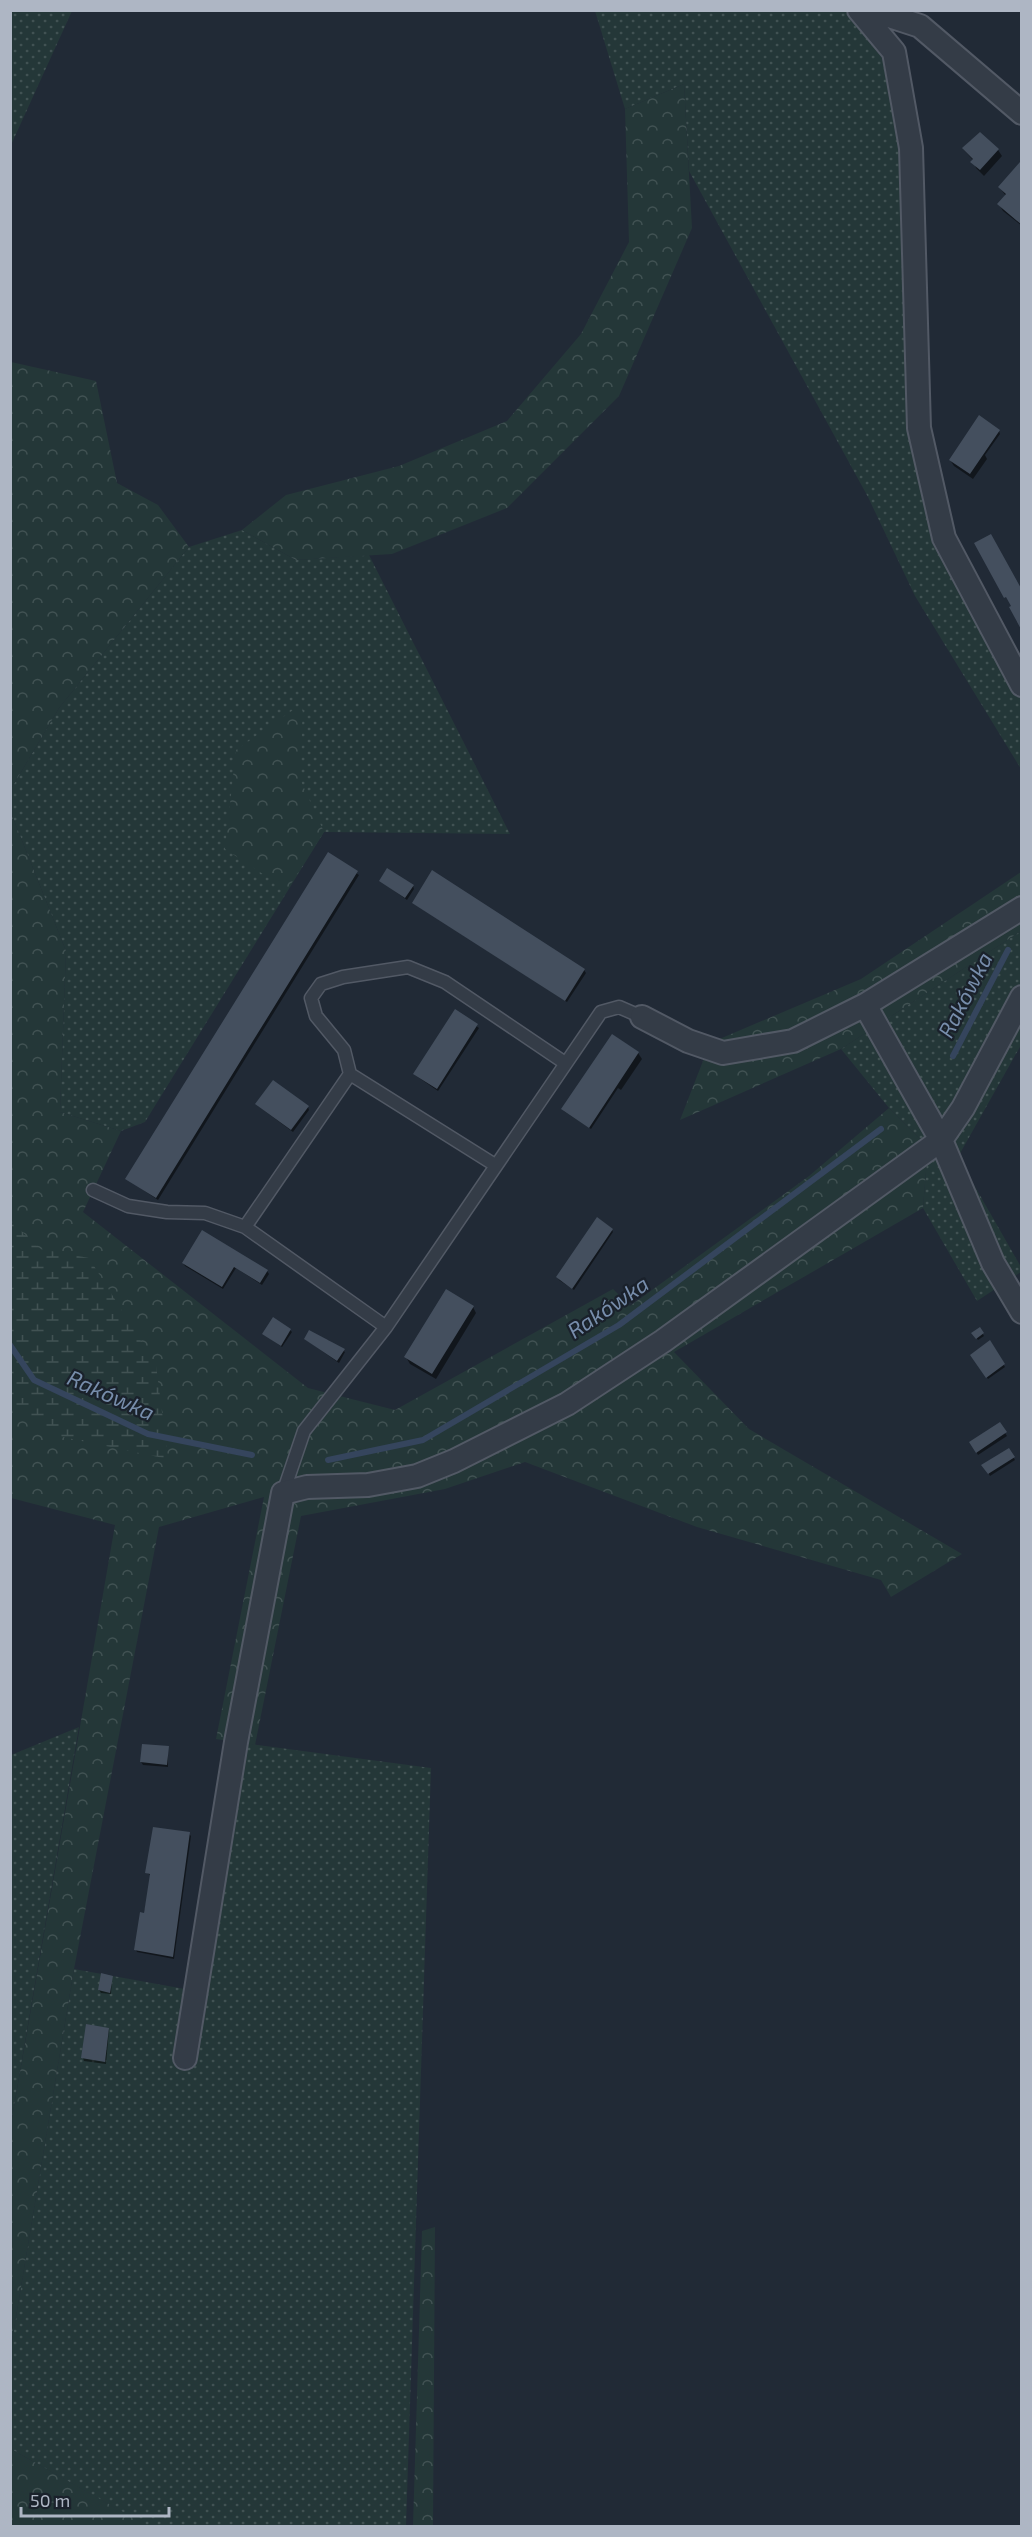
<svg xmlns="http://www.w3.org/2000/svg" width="1032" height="2537" viewBox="0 0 1032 2537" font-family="'Exo 2',sans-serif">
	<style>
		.grass { fill: url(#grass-dots) }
		.forest { fill: url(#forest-crowns) }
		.wetland { fill: url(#wetland-marsh) }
		.shadow { fill: #0007 }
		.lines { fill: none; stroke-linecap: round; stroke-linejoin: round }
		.stream { stroke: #35455d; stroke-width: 6 }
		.building { fill: #444f5e }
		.service-casing { stroke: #525965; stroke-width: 15 }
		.minor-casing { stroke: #525965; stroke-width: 26 }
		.service { stroke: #343c47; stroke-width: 12 }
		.minor { stroke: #343c47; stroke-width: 22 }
		.labels { text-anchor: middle; stroke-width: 4.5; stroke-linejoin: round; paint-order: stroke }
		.water-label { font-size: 22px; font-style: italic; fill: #778dab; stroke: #1a212b }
	</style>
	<defs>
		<pattern id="grass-dots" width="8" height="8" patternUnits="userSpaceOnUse" patternTransform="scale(1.5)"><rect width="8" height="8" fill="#243738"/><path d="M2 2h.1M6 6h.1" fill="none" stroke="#415253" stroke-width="1.8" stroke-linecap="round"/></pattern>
		<pattern id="forest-crowns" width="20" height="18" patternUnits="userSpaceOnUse" patternTransform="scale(1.5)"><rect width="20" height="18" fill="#243738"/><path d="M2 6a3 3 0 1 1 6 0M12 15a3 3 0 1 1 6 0" fill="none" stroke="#415253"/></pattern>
		<pattern id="wetland-marsh" width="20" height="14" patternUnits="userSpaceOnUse" patternTransform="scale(1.5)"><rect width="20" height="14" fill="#243738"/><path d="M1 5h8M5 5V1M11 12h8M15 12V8" fill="none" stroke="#415253"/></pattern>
	</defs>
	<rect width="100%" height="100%" fill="#212a36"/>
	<path class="grass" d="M 11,10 L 72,11 L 11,145 L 10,11 Z
		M 595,11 L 874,11 L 909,99 L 928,485 L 1021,670 L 1021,769 L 915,596 L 868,497 L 689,171 L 684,84 L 625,109 Z
		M 242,530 L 296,560 L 369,555 L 510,834 L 324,832 L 145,1122 L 121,1131 L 60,1112 L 66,951 L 11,813 L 11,789 L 59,708 L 189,547 Z
		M 1021,931 L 1021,1045 L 958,1157 L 1021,1267 L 1021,1272 L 977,1301 L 923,1208 L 928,1147 L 889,1108 L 841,1049 Z
		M 79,1727 L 11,2124 L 11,1755 Z
		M 236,1742 L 431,1768 L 406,2526 L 147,2526 L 11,2449 L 11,2347 L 74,1969 L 196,1991 Z"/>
	<path class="forest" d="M 684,84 L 692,228 L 619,396 L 507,508 L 392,554 L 296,560 L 242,530 L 286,495 L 399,466 L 507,421 L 581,334 L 629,242 L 625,109 Z
		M 11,362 L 96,381 L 117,483 L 158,505 L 189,547 L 59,708 L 11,789 Z
		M 303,703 L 300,779 L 324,832 L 287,890 L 225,849 L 236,750 Z
		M 11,813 L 66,951 L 60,1112 L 121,1131 L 83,1212 L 308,1388 L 395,1410 L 613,1289 L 630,1306 L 809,1176 L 889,1108 L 928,1147 L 923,1208 L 674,1352 L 749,1429 L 962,1554 L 891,1597 L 881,1580 L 697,1527 L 525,1462 L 445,1489 L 301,1516 L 255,1745 L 216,1739 L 264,1497 L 159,1527 L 74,1969 L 11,2347 L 11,2124 L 115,1525 L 11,1498 Z
		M 1021,872 L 1021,931 L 841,1049 L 680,1120 L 710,1043 L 861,979 Z
		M 435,2227 L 433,2526 L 413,2526 L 422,2231 Z
		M 10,2449 L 11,2449 L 148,2526 L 11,2526 Z"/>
	<path class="wetland" d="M 10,1220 L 40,1249 L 89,1258 L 156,1365 L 168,1459 L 53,1435 L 11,1405 Z"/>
	<path class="shadow" d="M 971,140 L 998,150 L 1002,156 L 984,176 L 976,168 L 973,160 L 963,149 Z
		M 1022,165 L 1022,226 L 1003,211 L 999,204 L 1006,196 L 1000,188 Z
		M 999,431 L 1000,434 L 985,455 L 987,459 L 973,479 L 954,466 L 950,460 Z
		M 328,854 L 359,875 L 158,1200 L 127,1179 Z
		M 381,881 L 413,886 L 414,889 L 407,900 Z
		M 413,903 L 584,970 L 586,973 L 567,1002 Z
		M 456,1011 L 479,1028 L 438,1091 L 415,1075 Z
		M 638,1053 L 642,1059 L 621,1090 L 618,1088 L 591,1129 L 564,1111 L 562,1109 Z
		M 258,1106 L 308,1107 L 309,1110 L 293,1132 Z
		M 612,1230 L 613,1232 L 574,1290 L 559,1280 L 558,1277 Z
		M 202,1232 L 267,1271 L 269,1274 L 262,1285 L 236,1268 L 223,1289 L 185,1266 L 183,1263 Z
		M 473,1307 L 476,1313 L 436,1379 L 410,1364 L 406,1357 Z
		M 980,1329 L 984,1336 L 978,1340 L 973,1333 Z
		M 290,1330 L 292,1332 L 282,1347 L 264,1334 Z
		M 305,1339 L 327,1343 L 328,1340 L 345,1352 L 339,1363 Z
		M 990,1342 L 1005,1367 L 988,1379 L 972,1355 Z
		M 999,1424 L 1007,1436 L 978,1455 L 971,1443 Z
		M 1009,1450 L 1015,1460 L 990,1476 L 984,1465 Z
		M 168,1748 L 168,1767 L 143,1765 L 141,1762 Z
		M 189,1834 L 191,1836 L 174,1959 L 137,1952 L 136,1950 L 152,1876 L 147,1873 Z
		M 112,1977 L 111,1994 L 101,1993 L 99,1990 Z
		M 109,2029 L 106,2064 L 84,2061 L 83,2058 Z"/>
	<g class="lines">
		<path class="stream" d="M 953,1056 L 1008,950
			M 10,1345 L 34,1380 L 148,1434 L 252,1455
			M 328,1460 L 423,1440 L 619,1325 L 881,1129"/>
	</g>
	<path class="building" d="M 980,132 L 999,149 L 980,170 L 970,162 L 973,159 L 962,148 Z
		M 1020,162 L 1022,163 L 1022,225 L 997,204 L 1006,194 L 998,187 Z
		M 979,415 L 1000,430 L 970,474 L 949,460 Z
		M 991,534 L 1022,590 L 1022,631 L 1009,607 L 1011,606 L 1006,597 L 1004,598 L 974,543 Z
		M 328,852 L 358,871 L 156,1198 L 125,1179 Z
		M 387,868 L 414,885 L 405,898 L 379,881 Z
		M 432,870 L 585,969 L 565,1001 L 412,903 Z
		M 455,1009 L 478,1024 L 437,1089 L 413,1074 Z
		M 612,1034 L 639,1052 L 589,1128 L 561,1109 Z
		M 273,1080 L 309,1106 L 291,1130 L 255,1104 Z
		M 597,1217 L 613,1229 L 572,1289 L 556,1277 Z
		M 202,1230 L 268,1270 L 260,1283 L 234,1267 L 222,1287 L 182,1263 Z
		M 446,1289 L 474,1306 L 432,1374 L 404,1357 Z
		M 273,1317 L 291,1329 L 281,1346 L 262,1334 Z
		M 980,1327 L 984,1333 L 976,1339 L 971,1333 Z
		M 309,1330 L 345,1349 L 337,1361 L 304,1339 Z
		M 990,1340 L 1005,1364 L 986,1378 L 970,1355 Z
		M 1000,1422 L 1007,1432 L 976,1453 L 969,1442 Z
		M 1009,1448 L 1015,1457 L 988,1474 L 981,1465 Z
		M 142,1744 L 169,1746 L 167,1765 L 140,1762 Z
		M 153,1827 L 190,1832 L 173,1957 L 134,1950 L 140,1912 L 144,1913 L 150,1874 L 145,1873 Z
		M 101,1973 L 113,1976 L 110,1993 L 98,1990 Z
		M 86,2024 L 109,2028 L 105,2062 L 81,2058 Z"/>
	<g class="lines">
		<g class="service-casing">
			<path id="service" d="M 350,1074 L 495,1165
				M 93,1190 L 128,1206 L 167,1212 L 205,1213 L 245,1227
				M 386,1327 L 245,1227 L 350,1074 L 344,1050 L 316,1016 L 311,998 L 321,984 L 343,977 L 408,967 L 445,982 L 565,1063
				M 283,1493 L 304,1431 L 386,1327 L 601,1012 L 619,1007 L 642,1017"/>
		</g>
		<g class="minor-casing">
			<path id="minor" d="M 859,10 L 894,52 L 911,148 L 919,428 L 944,538 L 1022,685
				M 871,10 L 920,26 L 1022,113
				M 1022,997 L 963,1108 L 941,1140 L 993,1263 L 1022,1312
				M 642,1017 L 688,1041 L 723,1053 L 793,1041 L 865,1005 L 1022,908
				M 185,2058 L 236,1742 L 283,1493 L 307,1487 L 368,1485 L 417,1476 L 454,1461 L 567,1404 L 663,1341 L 941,1140 L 865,1005"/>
		</g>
		<use href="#service" class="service"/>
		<use href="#minor" class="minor"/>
	</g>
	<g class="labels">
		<g class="water-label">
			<text transform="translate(965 995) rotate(-63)" y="8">Rakówka</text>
			<text transform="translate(608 1307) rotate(-34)" y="8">Rakówka</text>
			<text transform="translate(111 1395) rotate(24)" y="8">Rakówka</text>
		</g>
	</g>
	<rect width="1032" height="2537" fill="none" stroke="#aeb6c4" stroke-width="24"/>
	<path d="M21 2507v9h148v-9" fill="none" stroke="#aeb6c4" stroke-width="3"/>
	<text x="30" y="2507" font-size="18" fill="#aeb6c4" stroke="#1a212b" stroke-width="4.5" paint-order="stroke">50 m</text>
</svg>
